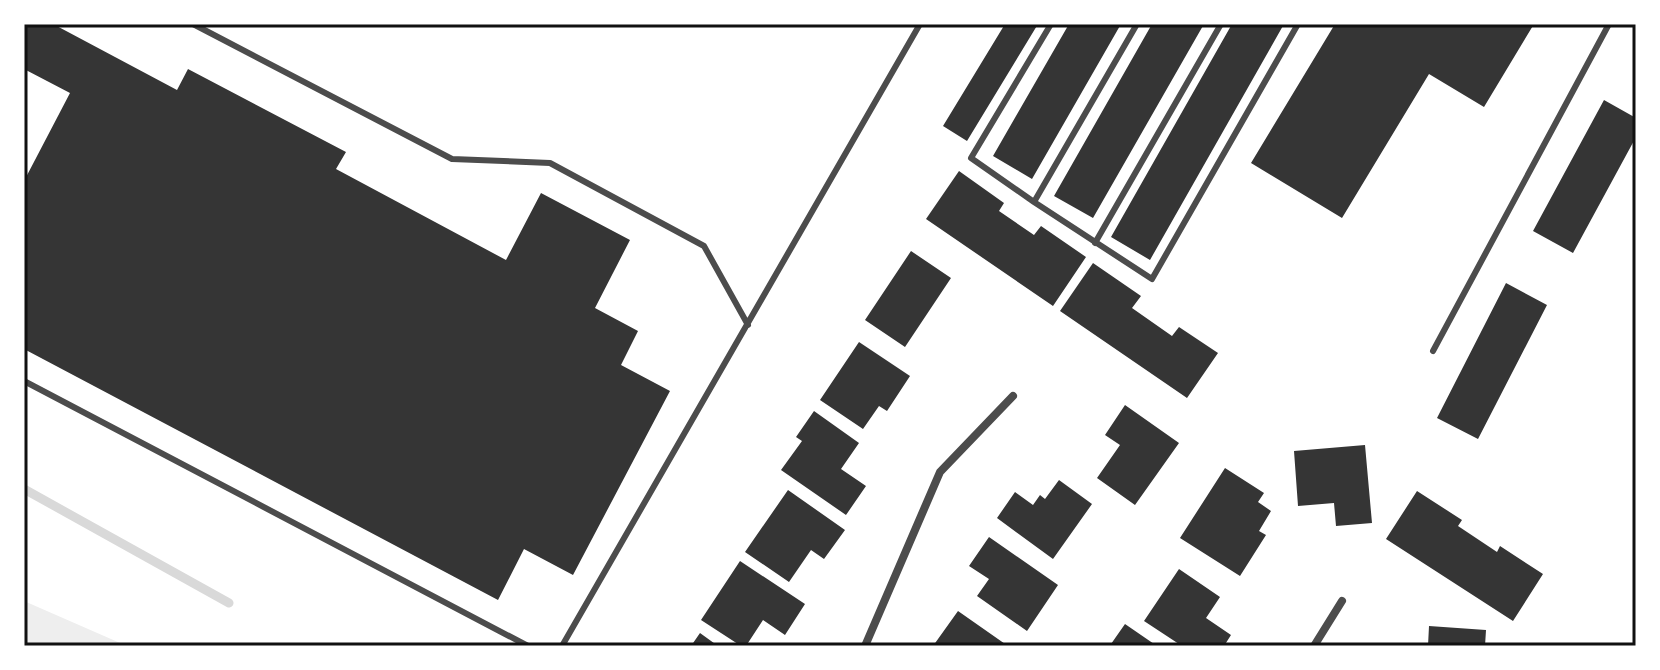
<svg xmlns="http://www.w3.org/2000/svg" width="1660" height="670" viewBox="0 0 1660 670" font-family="Mulish,sans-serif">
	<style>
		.green { fill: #eee }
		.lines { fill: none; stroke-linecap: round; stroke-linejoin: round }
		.stream { stroke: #d9d9d9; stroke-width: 9 }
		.building { fill: #353535 }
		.service { stroke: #4c4c4c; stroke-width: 6 }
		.minor { stroke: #4c4c4c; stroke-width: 8 }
		.neatline { fill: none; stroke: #111; stroke-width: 3 }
	</style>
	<rect width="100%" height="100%" fill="#fff"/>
	<path class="green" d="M 24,601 L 127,646 L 24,646 Z"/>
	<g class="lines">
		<path class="stream" d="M 24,489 L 229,603"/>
	</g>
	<path class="building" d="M 24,24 L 53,24 L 177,90 L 188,69 L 346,152 L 336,169 L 506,260 L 541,193 L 630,240 L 595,308 L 638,331 L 621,365 L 670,391 L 573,575 L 524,549 L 498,600 L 24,349 L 24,181 L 70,93 L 24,69 Z
		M 1005,24 L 1038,24 L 967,141 L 943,126 Z
		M 1069,24 L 1121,24 L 1032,179 L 993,156 Z
		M 1152,24 L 1204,24 L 1093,218 L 1054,196 Z
		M 1232,24 L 1284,24 L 1150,260 L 1111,237 Z
		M 1335,24 L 1534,24 L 1484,107 L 1429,74 L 1342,218 L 1251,163 Z
		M 1604,100 L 1636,118 L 1636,137 L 1573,253 L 1533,231 Z
		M 959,171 L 1004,203 L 999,211 L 1034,235 L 1041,226 L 1086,257 L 1053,306 L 926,219 Z
		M 911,251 L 951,278 L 905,347 L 865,320 Z
		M 1093,263 L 1141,296 L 1132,308 L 1172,336 L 1179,327 L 1218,353 L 1187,398 L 1060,311 Z
		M 1506,283 L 1547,305 L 1478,439 L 1437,418 Z
		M 859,342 L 910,376 L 887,411 L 879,406 L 863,429 L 820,400 Z
		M 1125,405 L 1179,443 L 1135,505 L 1097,478 L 1120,445 L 1105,435 Z
		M 814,411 L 859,443 L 841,469 L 866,486 L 846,515 L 781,470 L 802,441 L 796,437 Z
		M 1365,445 L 1372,523 L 1336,526 L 1334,503 L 1298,506 L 1294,451 Z
		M 1225,468 L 1264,493 L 1258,502 L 1271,511 L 1259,531 L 1266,535 L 1240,576 L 1180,538 Z
		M 1059,480 L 1092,504 L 1053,559 L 997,518 L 1015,492 L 1033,505 L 1040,495 L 1045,499 Z
		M 788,490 L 845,530 L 824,559 L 811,550 L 789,582 L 745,552 Z
		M 1417,491 L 1462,520 L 1458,526 L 1497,552 L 1500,546 L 1543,574 L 1513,621 L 1386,539 Z
		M 989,537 L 1058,585 L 1027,631 L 977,596 L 989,579 L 969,566 Z
		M 740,561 L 805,604 L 785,635 L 763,620 L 746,646 L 741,646 L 701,620 Z
		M 1179,569 L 1220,597 L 1206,618 L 1231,635 L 1224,646 L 1182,646 L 1144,621 Z
		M 958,611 L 1008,646 L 933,646 Z
		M 1125,624 L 1157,646 L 1111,644 Z
		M 1429,626 L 1486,630 L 1485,646 L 1428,646 Z
		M 700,633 L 718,646 L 691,646 Z"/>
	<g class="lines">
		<path class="service" d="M 193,24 L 452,159 L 550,163 L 704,246 L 748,325
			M 1051,24 L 971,158 L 1034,202 L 1152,279 L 1298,24
			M 1034,202 L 1137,24
			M 1095,243 L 1221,24
			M 1433,351 L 1609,24
			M 24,381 L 528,646
			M 562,646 L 920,24"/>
		<path class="minor" d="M 865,646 L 940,472 L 1013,396
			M 1314,646 L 1342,601"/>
	</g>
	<rect width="1660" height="670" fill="none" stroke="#ffffff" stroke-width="52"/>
	<rect x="26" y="26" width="1608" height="618" class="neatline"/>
</svg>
